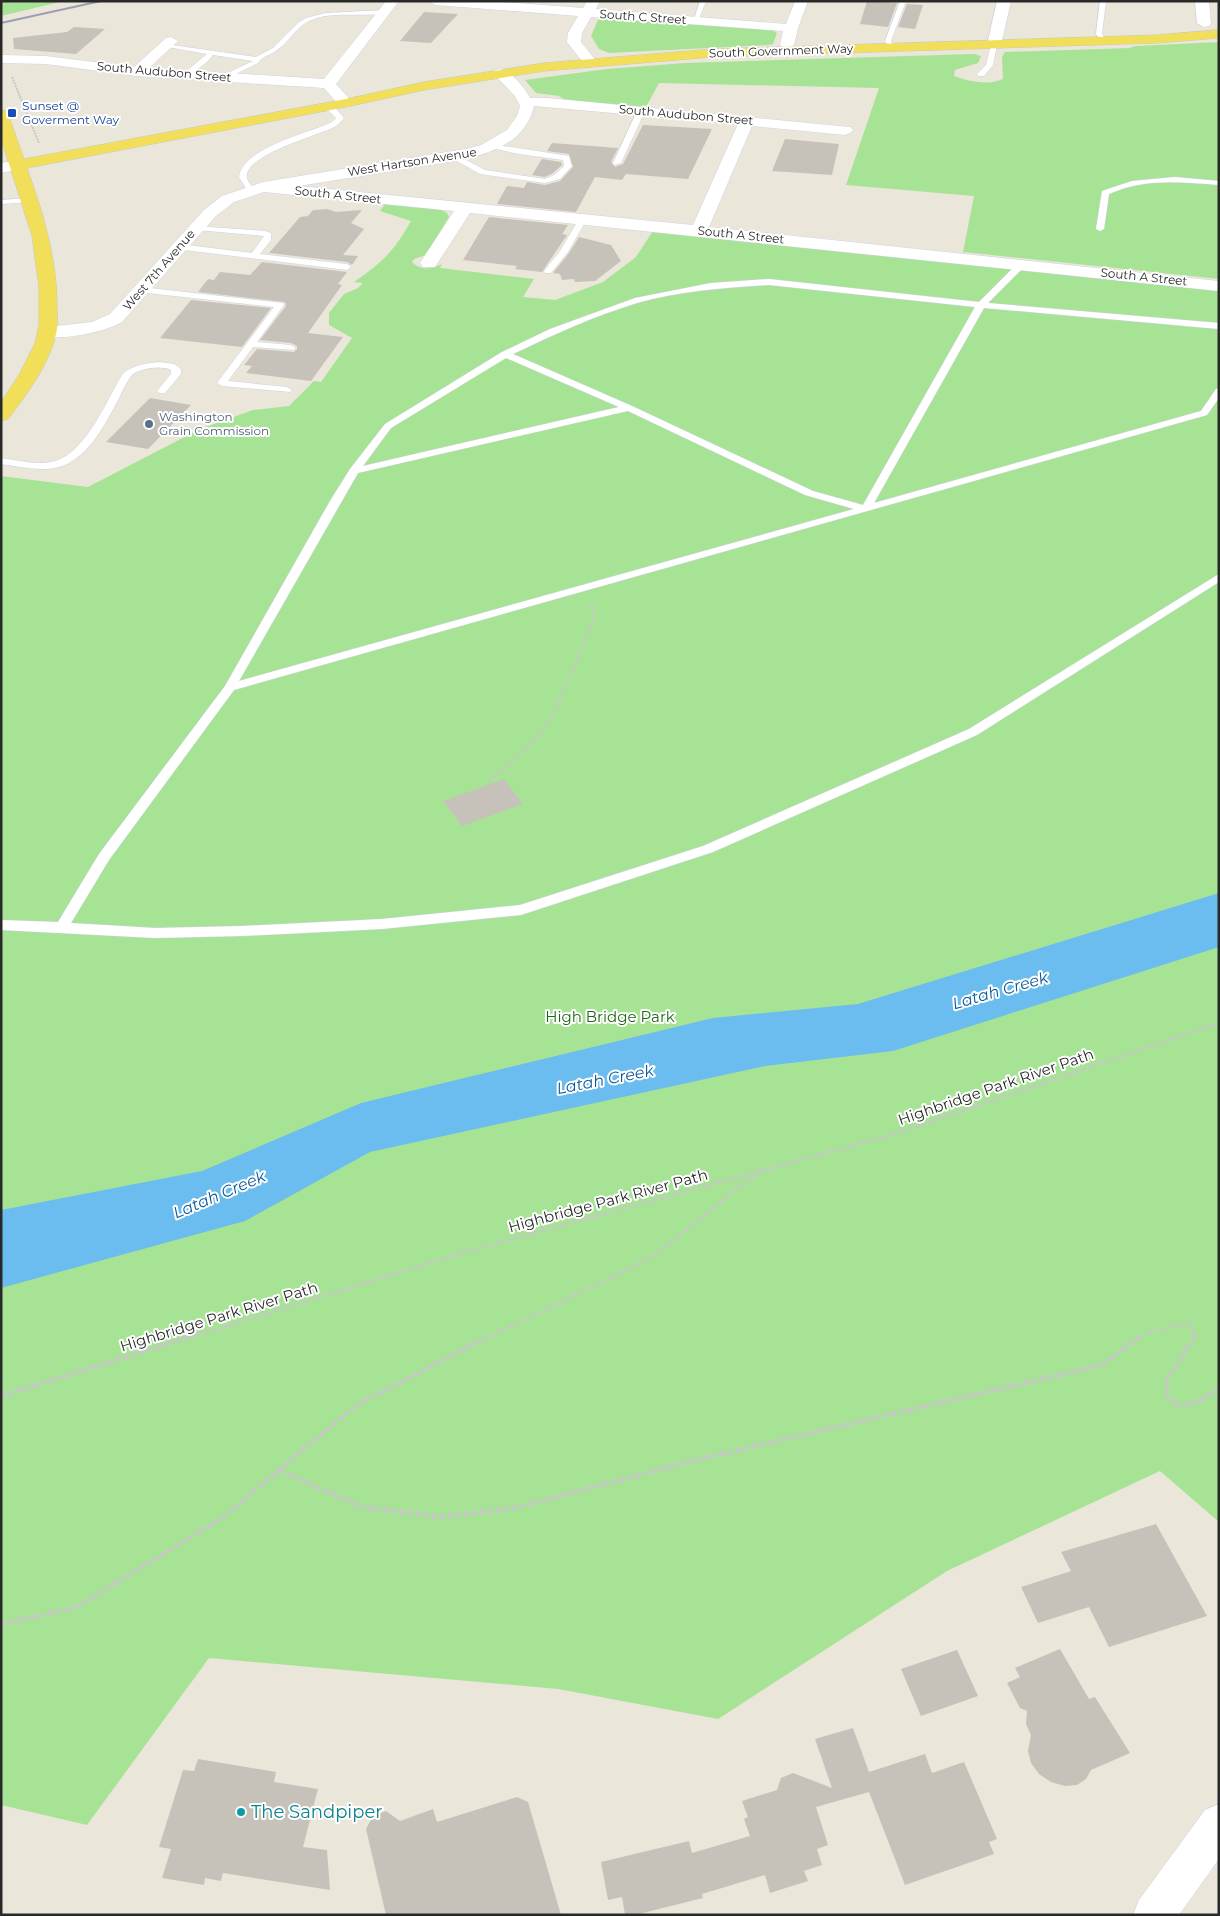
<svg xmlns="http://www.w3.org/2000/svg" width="1220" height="1916" viewBox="0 0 1220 1916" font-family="Montserrat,sans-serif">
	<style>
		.green { fill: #a7e395 }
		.water { fill: #6bbdef }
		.building { fill: #c6c2ba }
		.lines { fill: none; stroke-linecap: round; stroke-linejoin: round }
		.service-casing { stroke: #cfd1e2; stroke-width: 1 }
		.minor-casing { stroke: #cfd1e2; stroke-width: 1 }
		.tertiary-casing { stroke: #cfd1e2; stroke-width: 1 }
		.primary-casing { stroke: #c7c7c7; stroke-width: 1 }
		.path-far3 { stroke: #c7c7c7; stroke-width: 2; stroke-dasharray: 2 1; stroke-linecap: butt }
		.path-far2 { stroke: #c7c7c7; stroke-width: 2.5; stroke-dasharray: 3 2; stroke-linecap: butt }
		.path-far1 { stroke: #c7c7c7; stroke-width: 3; stroke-dasharray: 4 2.5; stroke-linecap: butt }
		.path { stroke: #c7c7c7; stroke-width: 4.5; stroke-dasharray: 5 3; stroke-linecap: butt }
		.service { fill: #fff; fill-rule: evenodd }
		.minor { fill: #fff; fill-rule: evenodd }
		.tertiary { fill: #fff; fill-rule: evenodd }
		.primary { fill: #f2df59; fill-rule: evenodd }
		.rail { stroke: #9d9eb3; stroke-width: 2 }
		.transit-dot { fill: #1a4fb4; stroke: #fff; stroke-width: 2 }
		.service-dot { fill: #5c6f8a; stroke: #fff; stroke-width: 2 }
		.culture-dot { fill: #0f9aa8; stroke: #fff; stroke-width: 2 }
		.labels { text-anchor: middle; stroke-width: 4; stroke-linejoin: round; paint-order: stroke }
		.far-street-label { font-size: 12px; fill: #292929; stroke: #fff }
		.far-transit-label { font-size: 12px; fill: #164399; stroke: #fff; text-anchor: start }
		.far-service-label { font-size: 12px; fill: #4e5e75; stroke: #fff; text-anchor: start }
		.park-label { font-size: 15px; fill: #206619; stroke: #fff }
		.street-label { font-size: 15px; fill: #292929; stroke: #fff }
		.water-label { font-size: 16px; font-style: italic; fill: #0c5999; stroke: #fff }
		.near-culture-label { font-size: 18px; fill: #0d838f; stroke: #fff; text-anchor: start }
	</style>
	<rect width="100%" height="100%" fill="#ebe6da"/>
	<path class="green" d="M 1,1 L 64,1 L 1,16 Z
		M 601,18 L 770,28 L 777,33 L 773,44 L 769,45 L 609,53 L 599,49 L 591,36 L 598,20 Z
		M 1219,42 L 1219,279 L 963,252 L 974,196 L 846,185 L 879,88 L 659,83 L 646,107 L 565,100 L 559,96 L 536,93 L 525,80 L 607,69 L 685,63 L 974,54 L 981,56 L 978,63 L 955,70 L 954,76 C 968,81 988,86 1003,79 L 1002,57 L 1005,52 L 1129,48 L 1136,46 Z
		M 385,204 L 439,209 L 447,213 L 449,217 L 436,239 L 439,244 L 432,253 L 414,259 L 412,262 C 421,271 432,269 442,264 L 440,268 L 534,279 L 523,297 L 555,300 L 603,282 L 636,257 L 653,231 L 1219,291 L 1219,1522 L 1160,1471 L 947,1571 L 718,1719 L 558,1689 L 209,1658 L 87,1825 L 1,1805 L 1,476 L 88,487 L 200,429 L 253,410 L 289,406 L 314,381 L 321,382 L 352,338 L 329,325 L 329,313 L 344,294 L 358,288 L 363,283 L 354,282 C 383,262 394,251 411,221 L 380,211 Z"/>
	<path class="water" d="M 1219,893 L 1219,947 L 893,1051 L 765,1066 L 370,1152 L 245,1221 L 1,1288 L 1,1210 L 202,1171 L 361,1103 L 713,1018 L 858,1004 Z"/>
	<path class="building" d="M 867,1 L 897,3 L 888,27 L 860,24 Z
		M 907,4 L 923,5 L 915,29 L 898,27 Z
		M 424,12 L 458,14 L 431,43 L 400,41 Z
		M 74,27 L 105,29 L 76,54 L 14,49 L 13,38 L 67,32 Z
		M 643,125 L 712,129 L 688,179 L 626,174 L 622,180 L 595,177 L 576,212 L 497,204 L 507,186 L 524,188 L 527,182 L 545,185 L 560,181 L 573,167 L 569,154 L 547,151 L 552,143 L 618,148 L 611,162 L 615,167 L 623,164 Z
		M 785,139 L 839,144 L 832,175 L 772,171 Z
		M 542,159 L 561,162 L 562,165 L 553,173 L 545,177 L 532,175 Z
		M 327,209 L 336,212 L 362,210 L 351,223 L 364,229 L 343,255 L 358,256 L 352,265 L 347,262 L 269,253 L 300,217 L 308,216 L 313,210 Z
		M 489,217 L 568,225 L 562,234 L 567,235 L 542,272 L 515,269 L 517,266 L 463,260 Z
		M 579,237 L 611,245 L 621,261 L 595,281 L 575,282 L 574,279 L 562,280 L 560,274 L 553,273 L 569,253 Z
		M 262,262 L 347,272 L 338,284 L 342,285 L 308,333 L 343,337 L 311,381 L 246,373 L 252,366 L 244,365 L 257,349 L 294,352 L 297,349 L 297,346 L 291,343 L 260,340 L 286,306 L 285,302 L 198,292 L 208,279 L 214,280 L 220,272 L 250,275 Z
		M 191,300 L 271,308 L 242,347 L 160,338 Z
		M 150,398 L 191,405 L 148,449 L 106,442 Z
		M 504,779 L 523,804 L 462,826 L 443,801 Z
		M 1156,1524 L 1207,1616 L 1109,1647 L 1089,1607 L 1038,1623 L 1021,1587 L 1071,1571 L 1061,1552 Z
		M 1060,1649 L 1089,1699 L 1095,1697 L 1130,1753 L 1091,1770 L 1086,1779 L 1077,1785 L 1065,1786 L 1051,1782 L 1039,1774 L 1031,1763 L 1028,1751 L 1031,1735 L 1026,1724 L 1027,1711 L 1020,1708 L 1007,1683 L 1020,1677 L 1015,1668 Z
		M 957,1650 L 978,1696 L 921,1716 L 901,1669 Z
		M 853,1728 L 869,1772 L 925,1754 L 932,1773 L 964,1762 L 997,1839 L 989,1842 L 994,1854 L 905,1885 L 869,1792 L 816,1807 L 828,1845 L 817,1849 L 822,1865 L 804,1871 L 808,1881 L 770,1893 L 765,1875 L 702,1894 L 703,1898 L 635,1915 L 625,1915 L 622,1897 L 608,1900 L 601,1862 L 689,1841 L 692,1853 L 750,1836 L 744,1819 L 748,1817 L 742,1801 L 777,1790 L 781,1778 L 793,1773 L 832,1788 L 815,1739 Z
		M 198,1759 L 276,1772 L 274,1782 L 318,1789 L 303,1847 L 327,1850 L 330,1890 L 223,1873 L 221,1881 L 205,1878 L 204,1885 L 162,1878 L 171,1849 L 159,1847 L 183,1770 L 194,1771 Z
		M 517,1797 L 528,1802 L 561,1915 L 386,1915 L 366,1829 L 373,1816 L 386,1811 L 400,1821 L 433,1809 L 437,1822 Z"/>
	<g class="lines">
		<g class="service-casing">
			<path id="service" d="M 700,1 L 706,1 L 698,21 L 693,22 Z
				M 900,1 L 906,1 L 891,41 L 895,48 L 892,50 L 890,49 L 885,41 Z
				M 1100,1 L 1106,1 L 1102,34 L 1106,41 L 1103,43 L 1096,34 Z
				M 385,10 L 388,12 L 387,13 C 363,18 332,10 309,21 C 296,27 289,42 277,50 C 271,55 262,56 258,63 L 224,80 L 221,80 L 221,76 L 253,61 L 213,55 L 207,62 L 187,77 L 184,77 L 184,73 L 207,54 L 162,46 L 165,44 L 256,57 L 273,48 L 298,23 L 306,18 L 326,13 Z
				M 994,43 L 997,45 L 993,65 L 984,76 L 978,76 L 977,74 L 986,65 L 991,45 Z
				M 326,104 L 332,104 L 344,118 C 341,121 339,124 336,126 C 319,136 243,154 247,178 C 248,183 253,187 256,191 L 249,193 L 239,177 C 242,148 309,133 332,122 L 336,118 L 326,108 Z
				M 638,109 L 645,111 L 621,163 L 614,165 L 613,163 Z
				M 491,144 L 569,156 L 572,166 L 560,179 L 545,183 L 480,174 L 448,156 L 455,154 L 485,170 L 545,179 L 554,175 L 564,166 L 563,160 L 519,154 L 491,148 Z
				M 1175,177 L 1219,181 L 1219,185 C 1181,182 1144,178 1109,194 L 1104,229 L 1100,231 L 1096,229 L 1102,191 L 1132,181 Z
				M 30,198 L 33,198 L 33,202 L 1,204 L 1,200 Z
				M 580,217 L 587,219 L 568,252 L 551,273 L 545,273 L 544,271 L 560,251 Z
				M 194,226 L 265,231 L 271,233 L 271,240 L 260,254 L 347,264 L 351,267 L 347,270 L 176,249 L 176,245 L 179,244 L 252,253 L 264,236 L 197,230 L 194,230 Z
				M 1022,261 L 1026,264 L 1025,266 L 988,303 L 1219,323 L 1219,329 L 984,308 L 874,503 L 1201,411 L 1216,389 L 1219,388 L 1219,398 L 1207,415 L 234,690 L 109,860 L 71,923 L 155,928 L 243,926 L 382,919 L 520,905 L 703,846 L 969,729 L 1219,574 L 1219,582 L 977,735 L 713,852 L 521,915 L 382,929 L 243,936 L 155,938 L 1,930 L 1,920 L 58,922 L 99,854 L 225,686 L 330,501 L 350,469 L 385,424 L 502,352 L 550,329 L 635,298 L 711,283 L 769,279 L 979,302 L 1019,262 ZM 769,285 L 975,307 L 863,505 L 813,491 L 632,406 L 513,354 C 553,335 594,316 637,303 C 679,291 725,288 769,285 ZM 506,358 L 619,407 L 363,466 L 391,428 ZM 628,411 L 805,495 L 854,509 L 239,681 L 358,473 Z
				M 141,287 L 283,303 L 284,305 L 257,342 L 291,345 L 296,348 L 294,350 L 253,347 L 228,381 L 287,387 L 292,390 L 290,392 L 222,386 L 217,383 L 274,307 L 138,292 L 138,288 Z
				M 159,362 L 174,364 L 181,369 L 181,374 L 165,393 L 159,393 L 157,391 L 171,374 L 171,370 C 161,365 139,368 131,376 C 127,381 123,390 120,396 C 108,419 93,450 69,463 C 49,474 23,467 1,464 L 1,458 C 17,460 35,465 51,462 C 79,458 101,414 113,391 C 117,385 120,376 125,372 C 134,365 148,363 159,362 Z"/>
		</g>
		<g class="minor-casing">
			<path id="minor" d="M 386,1 L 399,1 L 336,84 L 353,103 L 351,106 C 339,109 332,96 324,88 L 137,76 L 46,64 L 1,63 L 1,55 L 46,56 L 134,67 L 166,38 L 171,37 L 178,41 L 149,68 L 324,79 Z
				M 429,1 L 490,1 L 583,8 L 587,1 L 600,1 L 596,9 L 786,24 L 795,1 L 808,1 L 798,28 L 794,45 L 787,49 L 780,45 L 783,31 L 591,17 L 582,33 L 581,42 L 597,62 L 590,66 L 585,65 L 567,42 L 568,33 L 578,16 L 435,5 Z
				M 997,1 L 1011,1 L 1001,45 L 994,49 L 987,45 Z
				M 1195,1 L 1209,1 L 1211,23 L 1209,26 L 1204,27 L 1197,23 Z
				M 500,69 C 511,71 525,88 530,98 L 547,98 L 850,127 L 853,130 L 850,133 L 845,135 L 752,126 L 709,227 L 1219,281 L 1219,291 L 470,213 L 435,267 L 423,267 L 420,263 L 454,211 L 264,192 L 234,202 L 216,216 L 122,322 C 105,332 61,341 41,336 L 38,332 L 41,328 L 47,327 L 92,322 L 110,314 L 204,210 L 222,196 L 263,182 L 466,149 L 481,145 L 507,130 L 517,116 L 520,106 L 515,96 L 493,73 L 495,70 ZM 534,106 L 738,124 L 693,225 L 299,186 L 466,159 C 497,151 526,140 534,106 Z
				M 1219,1804 L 1219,1859 L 1179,1915 L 1133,1915 L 1139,1900 L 1205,1810 Z"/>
		</g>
		<g class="tertiary-casing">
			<path id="tertiary" d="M 19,160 L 25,162 L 27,165 L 25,168 L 1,173 L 1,163 Z"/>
		</g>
		<g class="primary-casing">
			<path id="primary" d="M 1219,30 L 1219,38 L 1157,43 L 713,57 L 544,71 L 424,90 L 346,107 L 27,168 C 43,213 57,258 57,306 C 57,313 58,321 57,329 C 51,362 28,393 8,419 L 1,421 L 1,402 L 19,375 L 35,343 L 39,325 L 39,287 L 32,236 L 1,139 L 1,110 L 6,111 L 8,114 L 24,159 L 346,99 L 424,82 L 544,63 L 713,49 L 1157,35 Z"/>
		</g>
		<path class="path-far3" d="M 12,77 L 39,143"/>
		<path class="path-far2" d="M 489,784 L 491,779 C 510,762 532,745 546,724 C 567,692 579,653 594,618 L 592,604"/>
		<path class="path-far1" d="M 186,1339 L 465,1252 L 892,1135 L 1219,1023
			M 485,1339 L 653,1257 L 731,1193 L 762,1171
			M 1137,1339 L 1143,1334 L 1189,1323 L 1195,1335 L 1193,1339"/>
		<path class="path" d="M 1194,1337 L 1167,1380 L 1167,1396 L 1177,1405 L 1192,1404 L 1219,1390
			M 1,1396 L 190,1337
			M 280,1471 L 363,1507 L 441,1517 L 514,1508 L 708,1457 L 1102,1365 L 1139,1337
			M 1,1624 L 75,1608 L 222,1518 L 355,1406 L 487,1337"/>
		<use href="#service" class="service"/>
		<use href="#minor" class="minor"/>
		<use href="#tertiary" class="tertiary"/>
		<use href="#primary" class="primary"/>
		<path class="rail" d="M 1,23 L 101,1"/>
	</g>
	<rect class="transit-dot" x="7" y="108" width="10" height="10" rx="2.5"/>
	<circle class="service-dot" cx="149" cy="424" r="5"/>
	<circle class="culture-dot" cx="241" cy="1812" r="5"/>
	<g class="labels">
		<g class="far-street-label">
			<text transform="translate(643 17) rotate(4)" y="4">South C Street</text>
			<text transform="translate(781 51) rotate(-2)" y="4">South Government Way</text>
			<text transform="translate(164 72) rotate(5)" y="4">South Audubon Street</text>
			<text transform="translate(686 115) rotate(5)" y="4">South Audubon Street</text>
			<text transform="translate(412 162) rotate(-9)" y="4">West Hartson Avenue</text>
			<text transform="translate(338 195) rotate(6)" y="4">South A Street</text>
			<text transform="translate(741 235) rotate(6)" y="4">South A Street</text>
			<text transform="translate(159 270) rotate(-49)" y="4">West 7th Avenue</text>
			<text transform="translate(1144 277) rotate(6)" y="4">South A Street</text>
		</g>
		<g class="far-transit-label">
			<text x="22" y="110">Sunset @<tspan x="22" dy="14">Goverment Way</tspan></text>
		</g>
		<g class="far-service-label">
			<text x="159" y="421">Washington<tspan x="159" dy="14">Grain Commission</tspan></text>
		</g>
		<g class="park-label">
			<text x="610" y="1022">High Bridge Park</text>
		</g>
		<g class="street-label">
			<text transform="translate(996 1087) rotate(-19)" y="5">Highbridge Park River Path</text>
			<text transform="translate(608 1201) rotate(-15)" y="5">Highbridge Park River Path</text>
			<text transform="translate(219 1317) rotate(-17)" y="5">Highbridge Park River Path</text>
		</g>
		<g class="water-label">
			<text transform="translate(1000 990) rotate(-16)" y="6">Latah Creek</text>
			<text transform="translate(605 1079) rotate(-11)" y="6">Latah Creek</text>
			<text transform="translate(219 1194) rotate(-23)" y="6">Latah Creek</text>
		</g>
		<g class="near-culture-label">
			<text x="251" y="1818">The Sandpiper</text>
		</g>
	</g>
	<rect width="1220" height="1916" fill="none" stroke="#292929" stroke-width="5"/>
</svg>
